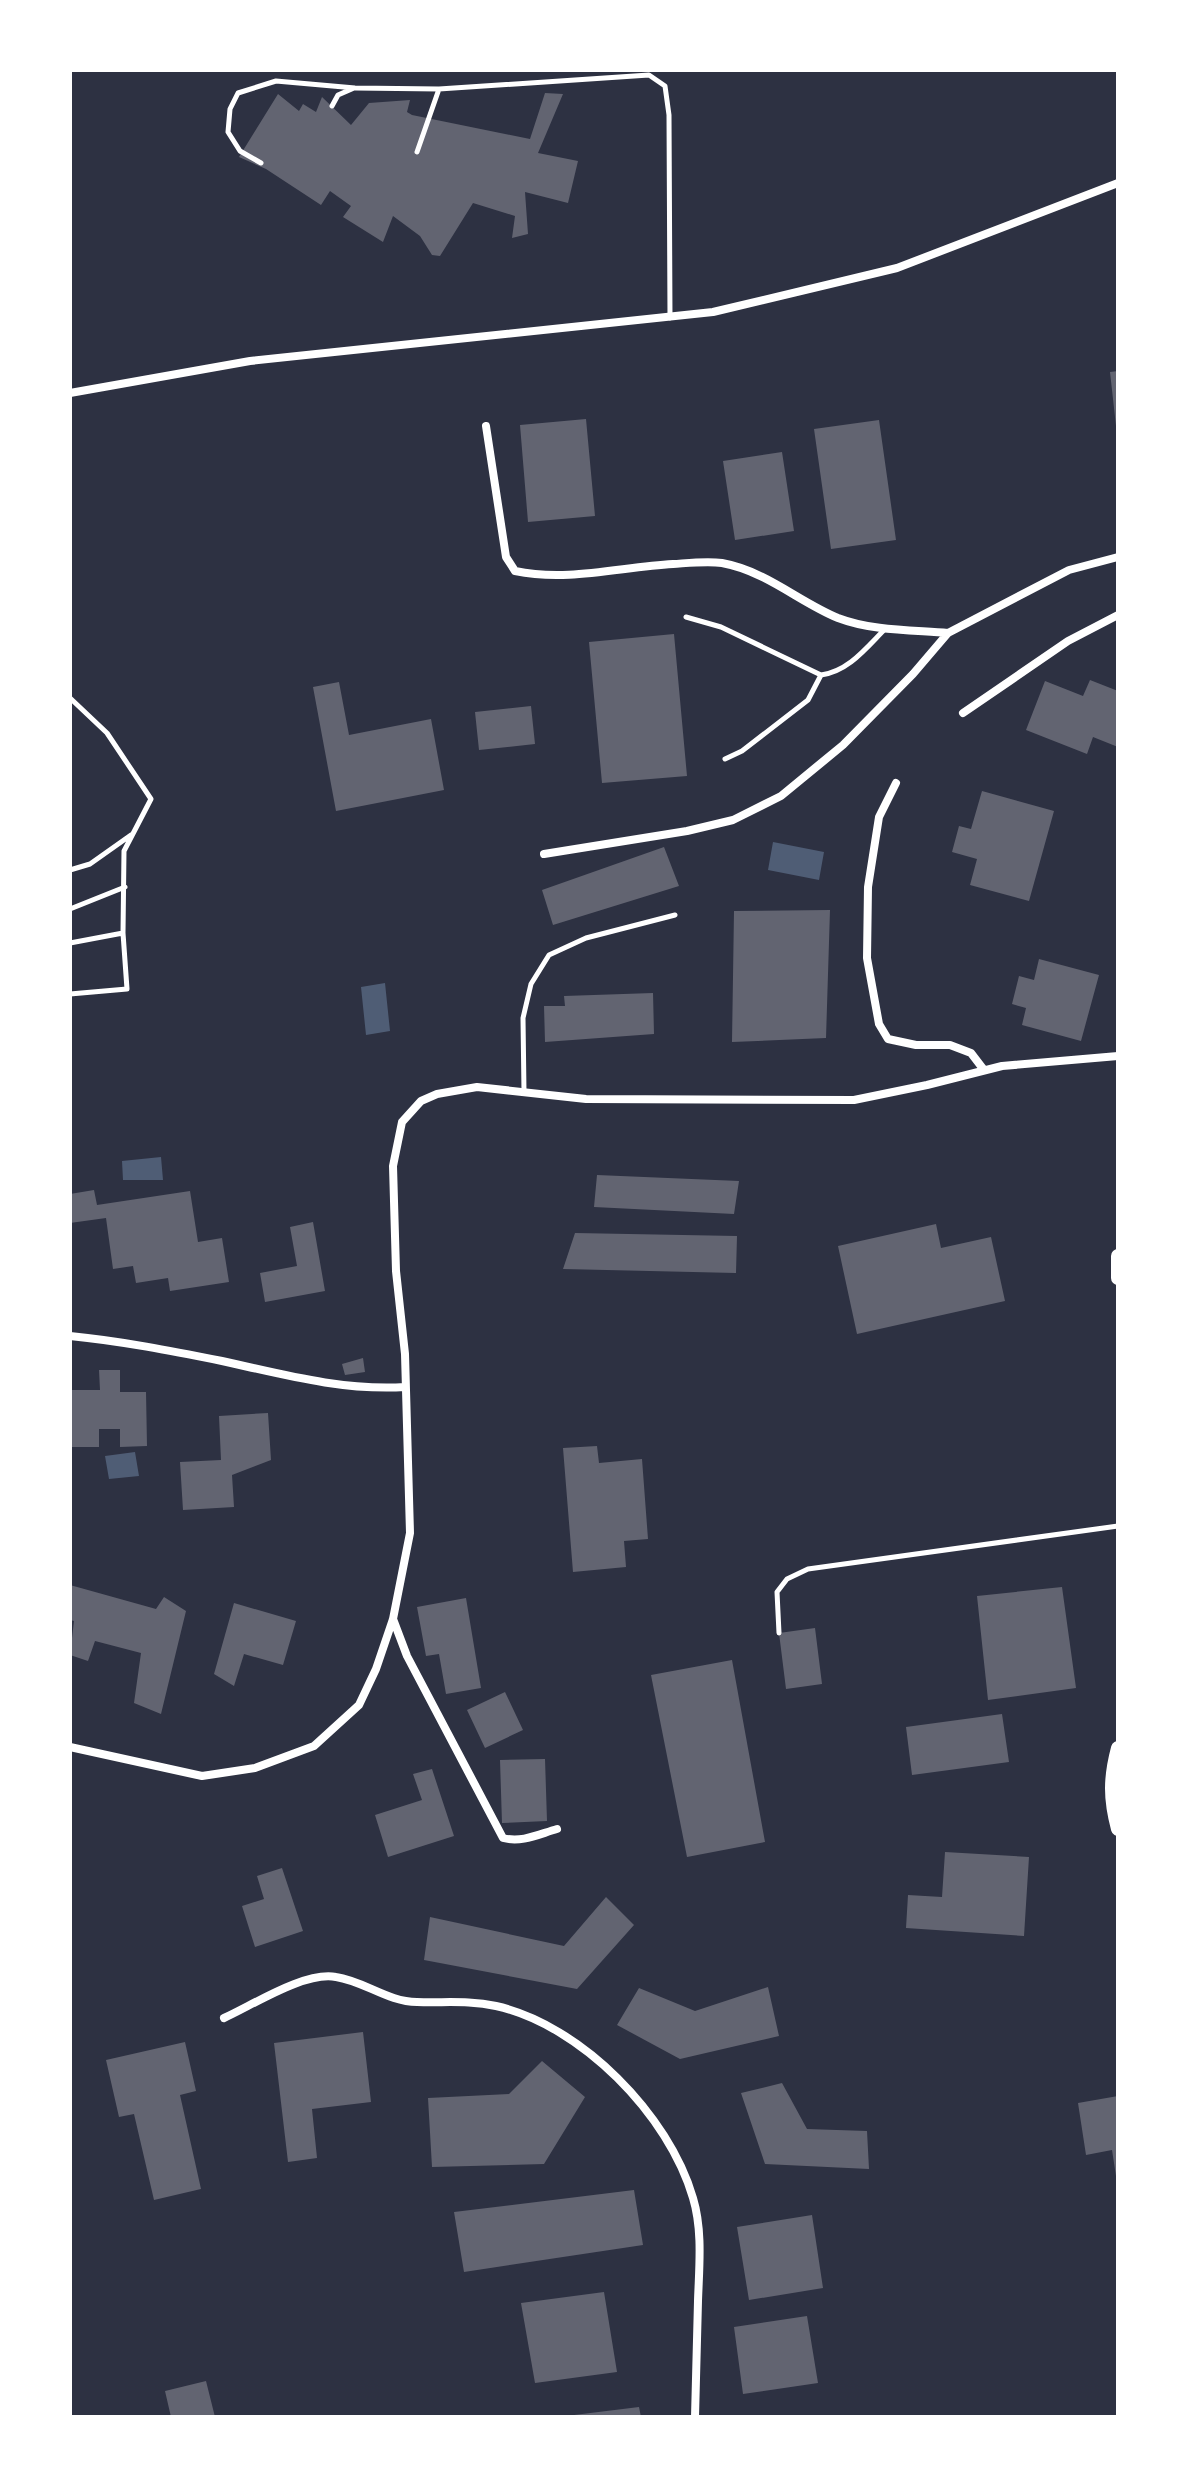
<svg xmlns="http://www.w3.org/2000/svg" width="1188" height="2487" viewBox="0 0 1188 2487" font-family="'IBM Plex Serif',serif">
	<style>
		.water { fill: #4f5d75 }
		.building { fill: #626471 }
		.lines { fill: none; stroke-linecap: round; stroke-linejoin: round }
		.path { stroke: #fff; stroke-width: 5 }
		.service { stroke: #fff; stroke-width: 5 }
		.minor { stroke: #fff; stroke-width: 8 }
		.secondary { stroke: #fff; stroke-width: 14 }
	</style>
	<rect width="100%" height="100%" fill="#2d3142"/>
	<path class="water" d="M 773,842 L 824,852 L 819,880 L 768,870 Z
		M 385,983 L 390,1031 L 366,1035 L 361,987 Z
		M 161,1157 L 163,1180 L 123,1180 L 122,1161 Z
		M 135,1452 L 139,1476 L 109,1479 L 105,1456 Z"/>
	<path class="building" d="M 545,93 L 563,94 L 538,153 L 578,161 L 568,203 L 525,192 L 528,234 L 512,238 L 515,216 L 473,203 L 440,256 L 432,255 L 420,236 L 393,216 L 383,242 L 343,217 L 351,206 L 330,191 L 321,205 L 266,169 L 239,157 L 278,94 L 299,111 L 303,104 L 316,112 L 322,97 L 351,125 L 369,103 L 410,100 L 407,112 L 412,115 L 530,139 Z
		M 1118,371 L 1118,426 L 1116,426 L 1110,372 Z
		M 586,419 L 595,516 L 528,522 L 520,425 Z
		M 879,420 L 896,540 L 831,549 L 814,429 Z
		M 782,452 L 794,531 L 735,540 L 723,461 Z
		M 674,634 L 687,776 L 602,783 L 589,642 Z
		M 1090,680 L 1118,691 L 1118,747 L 1093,737 L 1087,754 L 1026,730 L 1045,681 L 1083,696 Z
		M 339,682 L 349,735 L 431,719 L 444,790 L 336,811 L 313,687 Z
		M 531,706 L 535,744 L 479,750 L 475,712 Z
		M 982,791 L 1054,811 L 1029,901 L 970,885 L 977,859 L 952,852 L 959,826 L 971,829 Z
		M 664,847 L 679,886 L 553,925 L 542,890 Z
		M 830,910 L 826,1038 L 732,1042 L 734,911 Z
		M 1039,959 L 1099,975 L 1081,1041 L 1022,1025 L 1026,1008 L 1012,1004 L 1019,976 L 1034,980 Z
		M 653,993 L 654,1034 L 545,1042 L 544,1006 L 565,1006 L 564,996 Z
		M 597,1175 L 739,1181 L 734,1214 L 594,1207 Z
		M 94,1190 L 97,1205 L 190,1191 L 198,1242 L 222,1238 L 229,1282 L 170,1291 L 168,1278 L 136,1283 L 133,1266 L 113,1269 L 106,1218 L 70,1223 L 70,1194 Z
		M 313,1222 L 325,1291 L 265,1302 L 260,1273 L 297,1266 L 290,1227 Z
		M 936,1224 L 941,1248 L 991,1237 L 1005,1301 L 857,1334 L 838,1246 Z
		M 575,1233 L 737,1236 L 736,1273 L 563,1269 Z
		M 363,1358 L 365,1372 L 345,1375 L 342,1364 Z
		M 99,1370 L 120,1370 L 120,1392 L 146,1392 L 147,1446 L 120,1447 L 120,1429 L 99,1429 L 99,1447 L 70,1447 L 70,1390 L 100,1390 Z
		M 268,1413 L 271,1460 L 232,1475 L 234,1507 L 183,1510 L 180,1462 L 221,1460 L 219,1416 Z
		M 597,1446 L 599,1463 L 642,1459 L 648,1539 L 624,1541 L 626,1567 L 573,1572 L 563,1448 Z
		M 70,1585 L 156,1609 L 164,1597 L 186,1611 L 161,1714 L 134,1703 L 141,1653 L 95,1641 L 88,1661 L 70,1655 L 74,1621 L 70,1620 Z
		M 1062,1587 L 1076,1688 L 988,1700 L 977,1596 Z
		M 466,1598 L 481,1688 L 446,1694 L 439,1654 L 426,1656 L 417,1607 Z
		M 234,1603 L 296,1621 L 283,1665 L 244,1654 L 234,1686 L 214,1674 Z
		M 815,1628 L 822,1684 L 786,1689 L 779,1633 Z
		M 732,1660 L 765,1842 L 687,1857 L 651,1675 Z
		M 505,1692 L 523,1730 L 485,1748 L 467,1710 Z
		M 1002,1714 L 1009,1762 L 912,1775 L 906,1727 Z
		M 545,1759 L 547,1821 L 502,1823 L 500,1760 Z
		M 432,1769 L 454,1836 L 388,1857 L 375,1815 L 422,1800 L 413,1774 Z
		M 945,1852 L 1029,1857 L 1024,1936 L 906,1928 L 908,1895 L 942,1897 Z
		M 282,1868 L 303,1931 L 255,1947 L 242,1906 L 264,1899 L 257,1876 Z
		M 606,1897 L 634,1925 L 577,1989 L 424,1960 L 430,1917 L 564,1946 Z
		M 768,1987 L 779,2036 L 680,2059 L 617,2025 L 639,1988 L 695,2011 Z
		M 363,2032 L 371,2102 L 312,2109 L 317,2158 L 288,2162 L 274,2043 Z
		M 185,2042 L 196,2091 L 180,2095 L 201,2189 L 154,2200 L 134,2114 L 119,2117 L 106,2060 Z
		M 542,2061 L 585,2097 L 544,2164 L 432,2167 L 428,2098 L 509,2094 Z
		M 782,2083 L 807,2129 L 867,2131 L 869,2169 L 765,2164 L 741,2093 Z
		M 1118,2096 L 1118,2176 L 1116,2176 L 1112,2150 L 1086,2155 L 1078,2103 Z
		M 634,2190 L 643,2245 L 464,2272 L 454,2212 Z
		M 812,2215 L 823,2288 L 749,2300 L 737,2227 Z
		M 604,2292 L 617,2372 L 535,2383 L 521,2303 Z
		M 807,2316 L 818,2383 L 743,2394 L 734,2327 Z
		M 206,2381 L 215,2417 L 171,2417 L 165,2391 Z
		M 639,2407 L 641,2417 L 574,2417 L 574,2415 Z"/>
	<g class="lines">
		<path class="path" d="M 70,698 L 107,733 L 151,799 L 124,851 L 123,933 L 127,989 L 70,994
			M 70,870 L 90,864 L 131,835
			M 70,909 L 125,887
			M 70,943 L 123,933"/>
		<path class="service" d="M 332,106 L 338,95 L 354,88
			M 417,152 L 439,89
			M 261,163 L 240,151 L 228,132 L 230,109 L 238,93 L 276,81 L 355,88 L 439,89 L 649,75 L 665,86 L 669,115 L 670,318
			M 686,617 L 721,627 L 821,675 C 849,671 866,648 886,628
			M 725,759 L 742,751 L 808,700 L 821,675
			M 524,1092 L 523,1018 L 531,984 L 549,955 L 586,938 L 675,915
			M 779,1633 L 777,1592 L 787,1579 L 808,1569 L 1118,1526"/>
		<path class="minor" d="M 70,393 L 250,361 L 713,312 L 897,268 L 1118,183
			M 486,426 L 506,557 L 515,571 C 568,582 620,567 673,564 C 689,563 707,561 722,563 C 766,571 799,602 838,618 C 872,631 912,630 948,633
			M 963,713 L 1068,641 L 1118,615
			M 896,783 L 879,817 L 868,887 L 867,958 L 879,1024 L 888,1039 L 916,1045 L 950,1045 L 971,1053 L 984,1070
			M 544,854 L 687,831 L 733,820 L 781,796 L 843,745 L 913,674 L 948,633 L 1069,570 L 1118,557
			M 70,1336 C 121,1341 172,1351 222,1361 C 281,1374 343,1391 405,1387
			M 393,1619 L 407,1656 L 503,1838 C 522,1843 539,1834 557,1829
			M 70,1747 L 202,1776 L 255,1768 L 314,1746 L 359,1705 L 376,1669 L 393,1619 L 410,1533 L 405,1354 L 396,1271 L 393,1166 L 402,1122 L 421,1101 L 437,1094 L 477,1087 L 586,1099 L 854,1100 L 927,1085 L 1002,1066 L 1118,1056
			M 224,2018 C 253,2005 305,1971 336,1977 C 364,1981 388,2002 417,2002 C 444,2003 469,2000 496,2006 C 581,2025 669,2115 693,2198 C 703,2231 699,2268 698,2301 C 697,2340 696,2378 695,2417"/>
		<path class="secondary" d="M 1118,1256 L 1118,1278
			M 1118,1748 C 1110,1778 1110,1799 1118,1829"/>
	</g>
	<rect width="1188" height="2487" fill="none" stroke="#ffffff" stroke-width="144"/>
</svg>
